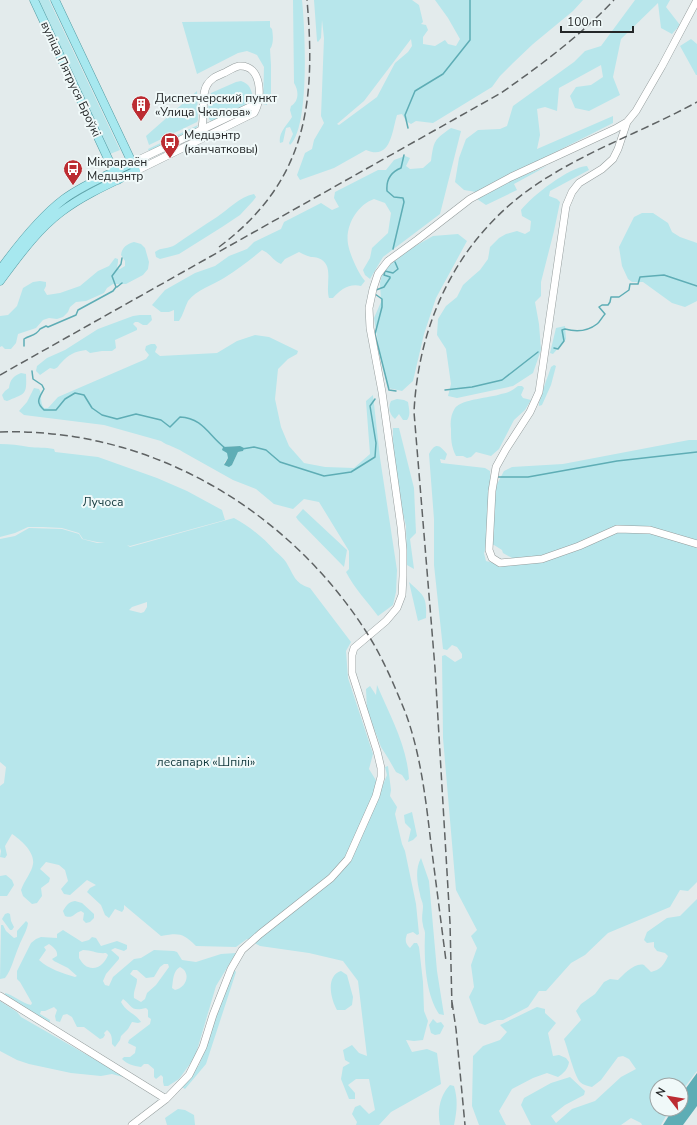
<svg xmlns="http://www.w3.org/2000/svg" width="697" height="1125" viewBox="0 0 697 1125" font-family="'Nunito Sans',sans-serif">
	<style>
		.green { fill: #b7e6eb; fill-rule: evenodd }
		.water { fill: #5eadb5 }
		.lines { fill: none; stroke-linecap: round; stroke-linejoin: round }
		.stream { stroke: #5eadb5; stroke-width: 1.5 }
		.minor-casing { stroke: #959d9d; stroke-width: 8 }
		.major-casing { stroke: #539ba2; stroke-width: 9 }
		.minor { stroke: #fff; stroke-width: 7 }
		.major { stroke: #a7e8ef; stroke-width: 8 }
		.rail { stroke: #5f6364; stroke-width: 1.5; stroke-dasharray: 8 4; stroke-linecap: butt }
		.labels { text-anchor: middle; stroke-width: 4; stroke-linejoin: round; paint-order: stroke }
		.street-label { font-size: 12px; fill: #242728; stroke: #f0f9f9 }
		.poi-label { font-size: 12px; fill: #242728; stroke: #f0f9f9; text-anchor: start }
		.park-label { font-size: 12px; fill: #0f363a; stroke: #f0f9f9 }
	</style>
	<rect width="100%" height="100%" fill="#e3ebec"/>
	<path class="green" d="M 37,0 L 49,0 L 120,150 L 110,154 Z
		M 293,0 L 302,0 C 305,28 310,127 290,145 L 289,143 L 293,134 L 290,127 L 286,128 L 283,142 L 280,143 C 278,133 287,125 292,117 L 290,110 L 291,106 C 299,101 299,91 294,83 Z
		M 314,0 L 412,0 L 419,5 L 423,22 L 421,24 L 426,25 L 428,30 L 423,37 L 423,44 L 435,46 L 445,40 L 448,44 L 456,46 L 460,39 L 448,18 L 435,0 L 583,0 L 573,11 L 533,44 L 513,63 L 500,76 L 492,87 L 433,123 L 416,121 L 411,124 L 406,121 L 402,114 L 397,115 C 392,131 391,161 366,150 L 334,168 L 300,180 L 297,175 L 305,153 L 312,149 L 314,140 L 324,123 L 321,116 L 324,38 L 322,20 L 321,38 L 318,42 L 317,41 ZM 411,39 L 412,46 L 408,52 L 395,63 L 377,97 L 339,125 L 337,124 L 364,101 Z
		M 635,0 L 670,0 L 666,7 L 680,25 L 672,34 L 661,28 L 658,3 L 621,39 L 613,77 L 620,95 L 589,111 L 575,108 L 570,96 L 576,87 L 591,85 L 603,77 L 601,65 L 559,88 L 557,111 L 545,107 L 537,109 L 540,135 L 537,149 L 613,116 L 613,123 L 476,192 L 464,190 L 455,182 L 459,158 L 466,139 L 478,130 L 500,129 L 507,126 L 513,106 L 574,62 L 585,51 L 601,46 Z
		M 270,21 L 270,27 L 272,29 C 273,35 274,44 270,49 L 271,65 L 271,95 L 268,95 L 267,105 L 263,104 L 264,67 L 257,55 L 247,51 L 238,53 L 197,74 L 182,22 Z
		M 691,39 L 697,44 L 697,75 L 696,75 L 680,46 Z
		M 241,81 C 250,84 251,89 253,98 L 249,105 L 212,122 L 209,119 L 208,101 L 211,93 L 236,82 Z
		M 197,91 L 198,120 L 197,122 L 149,145 L 146,136 Z
		M 198,125 L 196,129 L 149,151 L 148,149 Z
		M 451,128 L 461,131 L 440,214 L 383,257 L 370,279 L 365,275 L 363,270 L 370,258 L 372,248 L 388,233 L 391,213 L 385,203 L 374,199 C 357,205 345,226 348,244 C 350,255 358,273 365,281 L 361,286 C 349,283 340,290 333,298 L 329,298 C 325,284 335,264 318,258 C 316,257 313,257 311,257 C 307,256 303,254 299,252 L 285,259 L 281,264 C 273,261 270,253 262,250 C 250,260 238,269 224,278 C 213,285 196,290 188,301 C 185,307 183,315 179,321 L 174,321 L 174,310 L 169,312 L 161,312 L 152,305 L 165,290 L 195,273 L 215,266 L 229,256 L 247,249 L 254,242 L 281,229 L 284,222 L 321,203 L 332,210 L 339,207 L 334,198 L 335,192 L 378,170 L 386,170 L 394,160 L 405,156 L 410,158 L 406,166 L 410,169 L 423,168 L 431,161 C 434,140 434,140 451,128 Z
		M 547,166 L 514,184 L 517,190 L 486,205 L 477,199 L 507,182 Z
		M 587,166 L 589,170 L 550,191 L 549,196 L 557,199 L 560,202 L 554,231 L 541,282 L 541,296 L 535,302 L 539,324 L 541,350 L 533,373 L 513,386 L 457,398 L 448,396 L 451,384 L 446,349 L 437,335 L 438,319 L 446,306 L 457,297 L 463,285 L 473,276 L 480,270 L 488,259 L 490,247 L 499,238 L 506,234 L 517,231 L 525,234 L 530,231 L 531,221 L 522,216 L 521,210 C 532,196 569,167 587,166 Z
		M 254,194 L 256,197 L 253,201 L 240,215 L 222,227 L 179,254 L 160,259 L 156,257 L 155,252 C 161,247 169,249 175,245 C 189,235 203,226 217,217 C 229,209 239,197 254,194 Z
		M 642,213 L 653,213 L 668,223 L 672,232 L 680,237 L 697,243 L 697,301 L 685,307 L 672,303 L 643,282 L 632,282 L 628,279 L 622,266 L 619,247 L 634,217 Z
		M 458,234 L 467,241 L 436,298 L 424,334 L 413,381 L 402,391 L 388,388 L 380,354 L 374,318 L 381,302 L 380,283 L 383,270 L 410,249 L 433,236 Z
		M 134,242 L 141,244 L 145,248 L 149,262 L 148,269 L 143,275 L 126,284 L 113,284 L 107,288 L 104,293 L 86,301 L 76,302 L 70,307 L 68,312 L 63,317 L 57,319 L 49,318 L 43,320 L 36,328 L 18,334 L 16,343 L 11,349 L 5,349 L 2,346 L 0,347 L 0,316 L 8,315 L 17,306 L 23,288 L 33,282 L 40,281 L 46,282 L 46,286 L 44,290 L 47,295 L 60,293 L 80,286 L 98,271 L 109,266 L 115,258 L 118,259 L 118,262 L 117,268 L 120,269 L 125,266 L 125,261 L 121,255 C 122,247 127,244 134,242 Z
		M 140,315 L 151,315 L 152,320 L 147,325 L 143,325 L 138,322 L 135,322 L 133,324 L 137,328 L 137,330 L 115,340 L 116,348 L 112,351 L 102,351 L 90,353 L 86,350 C 74,352 69,354 61,363 C 58,366 58,368 54,369 L 50,368 L 40,375 L 36,371 L 37,366 L 47,358 L 65,350 L 98,329 L 133,316 Z
		M 565,326 L 566,339 L 553,354 L 550,353 L 556,328 Z
		M 255,335 L 269,337 L 298,351 L 297,354 L 288,359 L 278,369 L 275,399 L 281,427 L 289,446 L 304,463 L 325,467 L 354,468 L 370,454 L 366,401 L 373,395 L 380,458 L 397,570 L 396,592 L 393,605 L 378,616 C 367,601 354,588 346,572 L 349,569 L 349,551 L 319,502 L 304,499 L 293,509 L 274,504 L 256,489 L 233,480 L 183,452 C 176,447 168,446 161,441 L 104,425 L 24,415 L 19,411 L 27,402 L 34,388 L 39,389 C 43,395 39,402 44,408 L 48,408 L 58,397 L 146,359 L 149,355 L 145,350 L 146,346 L 151,344 L 155,344 L 157,347 L 155,352 L 160,356 L 217,353 L 237,341 ZM 240,446 L 243,451 L 238,452 L 232,465 L 224,463 L 228,458 L 227,447 Z
		M 554,365 L 556,366 L 551,385 L 542,405 L 539,406 C 538,401 549,374 551,367 Z
		M 21,373 L 26,374 C 27,396 25,393 7,401 L 4,400 L 2,395 L 5,391 L 9,388 C 10,380 13,376 21,373 Z
		M 518,386 L 522,386 L 524,388 L 521,395 L 523,398 L 531,400 L 525,410 L 514,420 L 499,449 L 491,456 L 476,452 L 471,457 L 467,458 L 463,456 L 456,456 C 451,446 451,439 451,429 C 450,422 451,414 455,408 C 462,399 490,398 501,394 C 508,393 513,390 518,386 Z
		M 397,399 L 404,400 L 408,402 C 409,409 411,415 407,420 L 403,420 L 399,414 L 395,419 C 389,414 388,407 391,401 Z
		M 393,428 L 399,428 L 414,488 L 416,533 L 410,539 L 414,569 L 407,565 L 406,526 L 399,497 L 393,456 Z
		M 689,440 L 697,440 L 697,882 L 688,891 L 680,890 L 670,907 L 608,933 L 585,955 L 571,963 L 546,991 L 539,991 L 528,1007 L 503,1020 L 497,1020 L 485,1025 L 479,1023 L 469,997 L 474,987 L 471,965 L 477,948 L 471,936 L 477,930 L 456,890 L 443,738 L 442,656 L 445,655 L 455,662 L 462,658 L 462,654 L 457,647 L 452,645 L 447,650 L 443,649 L 434,565 L 434,519 L 429,454 C 436,441 440,446 447,454 L 445,460 L 440,459 L 441,463 L 485,468 L 490,471 L 490,484 L 496,486 L 504,471 L 512,467 L 563,464 ZM 487,545 L 494,545 L 502,550 L 503,553 L 512,558 L 510,560 L 502,560 L 494,563 L 486,561 L 484,553 Z
		M 0,444 C 10,444 19,445 29,447 C 37,448 45,447 54,449 L 55,452 L 98,457 L 157,478 L 187,491 L 222,510 L 225,520 L 130,546 L 127,545 L 130,547 L 234,518 C 249,526 264,538 275,551 C 279,554 283,558 286,562 C 294,575 294,583 310,588 L 351,642 L 346,651 L 348,678 L 373,754 L 369,769 L 377,782 L 382,787 L 387,775 L 385,767 L 388,766 L 391,790 L 390,796 L 397,807 L 395,814 L 402,844 L 405,851 L 416,904 L 419,934 L 417,935 L 413,932 L 407,934 C 405,940 405,943 410,948 L 414,943 L 417,943 L 419,947 L 423,982 L 424,1011 L 428,1021 L 423,1040 L 414,1041 L 406,1040 L 412,1052 L 427,1049 L 437,1053 L 441,1084 L 391,1112 L 379,1125 L 356,1125 L 357,1122 L 352,1114 L 355,1107 L 360,1105 L 369,1114 L 375,1110 L 369,1079 L 356,1079 L 348,1085 L 355,1093 L 355,1099 L 349,1099 L 341,1079 L 343,1067 L 350,1063 L 345,1060 L 343,1050 L 352,1045 L 359,1053 L 367,1056 L 358,981 L 343,961 L 309,953 L 260,946 L 247,939 L 236,947 L 196,946 C 182,933 180,933 161,936 L 124,905 L 124,909 L 122,912 L 115,909 L 109,918 L 105,915 L 101,905 L 87,892 L 90,888 L 96,885 L 87,880 L 70,895 L 64,894 L 61,889 L 68,881 L 65,870 L 59,865 L 46,862 L 40,869 L 50,878 L 49,882 L 41,888 L 42,896 L 37,903 L 32,904 L 23,896 L 21,890 C 24,881 32,872 33,864 C 35,852 21,840 12,834 L 5,846 L 7,855 L 5,858 L 0,857 L 1,851 L 0,848 L 0,786 L 4,783 L 6,767 L 0,762 L 0,539 L 15,536 L 29,528 L 62,529 L 79,534 L 82,539 L 97,543 L 105,542 L 97,542 L 83,539 L 79,533 L 62,528 L 43,527 L 28,527 L 15,533 L 0,537 ZM 147,602 L 147,607 L 144,612 L 141,613 L 129,610 L 132,607 Z
		M 303,509 L 347,550 L 344,567 L 298,520 L 296,517 Z
		M 409,582 C 424,596 427,596 426,618 L 418,621 Z
		M 377,685 C 390,716 407,745 409,779 L 406,781 L 402,775 L 396,772 L 388,758 L 381,747 L 367,710 L 366,689 L 370,686 L 376,695 Z
		M 412,812 L 417,836 L 413,840 L 408,842 L 411,829 L 405,823 L 404,815 Z
		M 421,858 L 429,881 L 437,971 L 444,1015 L 439,1014 C 425,993 424,958 425,933 C 425,930 423,928 423,925 C 421,918 423,912 423,906 C 423,902 420,898 420,894 C 417,882 415,869 421,858 Z
		M 6,875 L 12,880 L 14,885 L 7,896 L 0,896 L 0,876 Z
		M 697,899 L 697,1071 L 681,1092 L 681,1085 L 657,1085 L 657,1109 L 670,1109 L 661,1125 L 642,1125 L 641,1123 L 631,1118 L 621,1125 L 531,1125 L 521,1105 L 524,1098 L 551,1083 L 570,1077 L 585,1091 L 584,1095 L 565,1105 L 551,1116 L 556,1123 L 572,1109 L 595,1101 L 621,1077 L 636,1069 L 629,1059 L 623,1056 L 618,1057 L 601,1080 L 592,1087 C 588,1086 583,1085 580,1082 C 574,1075 568,1049 564,1039 L 581,1020 L 576,1011 L 581,1004 L 595,994 L 604,982 L 610,979 L 618,980 C 623,975 635,962 644,965 C 646,967 649,970 651,972 C 660,970 664,965 668,956 L 665,953 L 657,951 L 654,947 L 654,942 L 647,943 L 644,940 L 647,932 L 667,918 L 680,916 Z
		M 75,901 L 82,903 L 94,914 L 94,918 L 90,922 L 86,923 L 83,920 L 84,913 L 81,911 C 74,913 73,919 65,916 L 63,911 C 66,906 68,902 75,901 Z
		M 8,913 L 10,914 L 11,921 L 14,927 L 12,930 L 10,930 L 2,919 L 5,914 Z
		M 26,921 L 28,923 C 27,931 22,938 19,946 C 14,957 12,969 5,978 L 0,979 L 1,925 L 3,925 L 6,931 L 14,938 L 17,937 L 17,931 Z
		M 63,930 L 82,942 L 89,940 L 92,937 L 96,938 L 101,946 L 117,941 L 127,945 L 127,949 L 124,951 L 115,948 L 111,950 L 119,957 L 119,959 L 106,974 L 103,981 L 105,985 L 109,986 L 113,977 L 134,959 L 141,958 L 154,950 L 174,951 L 177,952 L 182,960 L 196,962 L 221,954 L 236,953 L 216,986 L 195,1057 L 179,1079 L 168,1086 L 164,1086 L 163,1082 L 163,1077 L 161,1075 L 156,1079 L 154,1077 L 154,1069 L 148,1064 L 144,1064 L 141,1067 C 133,1066 127,1064 122,1059 L 124,1057 L 130,1057 L 135,1053 L 136,1047 L 128,1043 L 129,1040 L 150,1024 L 151,1019 L 148,1017 L 148,1010 L 146,1008 C 130,1012 133,1006 123,999 L 121,1002 C 126,1012 135,1013 141,1022 L 138,1023 L 132,1022 L 128,1029 L 121,1036 L 120,1040 L 115,1047 L 112,1044 C 112,1038 112,1034 107,1030 L 104,1033 L 105,1035 L 103,1038 L 100,1039 L 84,1027 L 77,1027 L 72,1017 L 67,1014 L 63,1015 L 60,1022 L 56,1021 L 55,1016 L 57,1010 L 54,1007 L 45,1011 L 41,1011 L 40,1014 L 50,1020 L 50,1023 L 5,995 L 5,993 C 14,995 21,1003 31,1005 L 32,1003 L 20,982 L 17,979 L 17,971 L 31,943 L 36,939 L 41,937 L 57,938 L 57,934 ZM 49,944 C 53,947 58,950 57,956 L 52,959 L 54,961 L 68,968 L 77,976 L 75,977 C 62,973 49,969 39,960 L 46,950 L 44,947 ZM 83,950 C 92,950 97,954 106,953 L 108,955 C 105,963 97,971 88,967 C 84,966 81,961 79,958 L 79,952 ZM 164,964 L 168,964 L 169,967 L 156,985 L 147,993 L 145,999 L 141,1002 L 134,998 C 133,991 137,986 137,979 L 130,974 L 133,970 L 137,970 L 146,978 L 154,977 L 160,967 ZM 180,967 C 192,973 186,988 175,990 L 172,988 C 173,980 173,971 180,967 Z
		M 234,970 L 236,972 L 206,1064 L 185,1089 L 182,1087 L 199,1065 L 207,1044 L 224,991 Z
		M 341,971 L 347,975 L 353,997 L 352,1005 L 345,1010 L 337,1010 C 331,1000 325,976 341,971 Z
		M 0,1001 L 17,1012 L 21,1017 L 122,1075 L 123,1077 L 112,1074 L 101,1076 L 71,1073 L 29,1064 L 17,1060 L 0,1051 Z
		M 537,1007 L 545,1009 L 545,1013 L 556,1023 L 548,1033 L 553,1056 L 559,1055 L 566,1058 L 569,1062 C 568,1069 564,1073 558,1077 L 547,1073 L 533,1078 L 512,1089 L 499,1111 L 506,1125 L 479,1125 L 472,1106 L 473,1056 L 483,1046 L 500,1040 L 507,1032 L 500,1025 Z
		M 433,1019 L 437,1023 L 441,1022 L 444,1026 L 440,1034 L 435,1035 L 431,1033 L 429,1025 Z
		M 450,1085 L 454,1086 C 458,1099 457,1111 454,1125 L 440,1125 C 437,1111 440,1095 450,1085 Z
		M 178,1109 L 185,1110 L 194,1115 L 195,1125 L 167,1125 L 165,1118 Z"/>
	<path class="water" d="M 240,446 L 244,448 L 243,451 L 238,452 L 232,465 L 229,467 L 224,465 L 228,458 L 227,453 L 222,450 L 223,447 Z
		M 697,1073 L 697,1106 L 683,1125 L 663,1125 L 673,1109 L 681,1109 L 681,1095 Z"/>
	<g class="lines">
		<path class="stream" d="M 408,128 L 405,115 L 415,91 L 443,74 L 470,40 L 470,0
			M 393,249 L 404,202 L 403,198 L 394,197 L 387,191 C 386,180 391,172 401,168 L 404,155
			M 117,287 L 122,283
			M 376,290 L 384,287 L 390,278 L 390,277 L 384,275 L 385,271 L 393,273 L 398,269 L 395,262
			M 375,294 L 382,299 L 382,307 L 375,334 L 389,390 L 396,391
			M 24,346 L 24,339 C 30,335 36,336 40,329 L 46,326 L 48,327 L 76,315 L 78,310 L 113,291 L 116,287 L 112,276 L 121,264 L 122,258
			M 554,348 L 558,349 L 564,341 L 562,330 L 565,329 C 576,332 588,331 597,324 C 600,322 602,317 605,314 L 599,307 L 602,305 L 608,305 L 610,302 L 611,297 L 619,297 L 629,290 L 630,284 L 638,284 L 640,277 L 664,275 L 697,286
			M 32,371 L 33,379 L 42,385 L 44,389 C 39,398 35,402 44,410 L 56,410 L 65,399 L 75,393 L 84,395 L 92,408 L 102,415 L 117,419 L 136,414 L 161,420 L 170,427 L 180,417 C 203,418 209,436 225,448
			M 445,390 L 472,387 L 502,380 L 538,352
			M 242,449 L 254,447 L 266,450 L 280,462 L 324,476 L 351,472 L 375,457 L 376,443 L 370,406 L 375,399
			M 498,477 L 528,477 L 617,461 L 697,452"/>
		<g class="minor-casing">
			<path id="minor" d="M 697,0 L 662,66 L 636,111 L 627,122 L 618,149 L 613,159 L 602,169 L 579,183 L 572,192 L 566,206 L 539,392 L 530,412 L 506,449 L 496,467 L 492,491 L 489,550 L 492,558 L 500,563 L 542,559 L 579,546 L 617,529 L 650,530 L 697,544
				M 132,163 L 258,103
				M 136,171 L 254,113 C 263,99 262,64 239,66 C 234,67 228,71 224,73 C 217,76 211,78 207,85 C 200,96 206,117 201,131
				M 0,996 L 166,1099
				M 132,1125 L 166,1099 L 189,1075 L 203,1047 L 213,1015 L 231,969 L 242,950 L 260,934 L 331,878 L 348,859 L 376,796 L 381,777 L 381,768 L 377,751 L 352,673 L 352,655 L 354,648 L 386,621 L 397,608 L 402,595 L 403,576 L 403,550 L 401,527 L 382,392 L 370,328 L 369,308 L 373,289 L 378,274 L 388,261 L 417,240 L 470,199 L 511,177 L 615,129 L 627,122"/>
		</g>
		<g class="major-casing">
			<path id="major" d="M 34,0 L 118,180
				M 0,270 C 18,245 39,218 64,199 C 84,184 110,174 132,163
				M 0,281 C 18,257 36,231 61,212 C 83,195 111,183 136,171 L 55,0"/>
		</g>
		<use href="#minor" class="minor"/>
		<use href="#major" class="major"/>
		<path class="rail" d="M 219,247 C 307,181 316,103 307,0
			M 0,375 L 501,93 C 541,65 580,36 614,0
			M 0,432 C 149,427 288,509 367,633 C 383,658 395,687 406,714 C 421,756 426,801 431,844 C 436,883 441,922 446,961
			M 452,1002 L 456,1029 L 465,1125
			M 452,1008 L 450,923 L 435,668 L 414,412 C 419,313 465,225 553,174 C 599,146 650,128 697,102"/>
	</g>
	<defs>
		<g id="building-pin" transform="scale(1)"><path d="M0 17L-7.5 6A9.5 9.5 0 1 1 7.5 6Z" fill="#bc2c32" stroke="#f0f9f9"/><path d="M-4-6H4V6H1V3H-1V6H-4ZM-2.5-4.3h1.7v1.8h-1.7ZM.8-4.3h1.7v1.8H.8ZM-2.5-1h1.7V.8h-1.7ZM.8-1h1.7V.8H.8Z" fill="#fff"/></g>
		<g id="bus-pin" transform="scale(1)"><path d="M0 17L-7.5 6A9.5 9.5 0 1 1 7.5 6Z" fill="#bc2c32" stroke="#f0f9f9"/><path d="M-5-6H5V4H4V6H2V4H-2V6H-4V4H-5ZM-3.5-4V0h7V-4ZM-3.5 1.2v1.5H-2V1.2ZM2 1.2v1.5H3.5V1.2Z" fill="#fff"/></g>
	</defs>
	<g fill-rule="evenodd">
		<use href="#building-pin" x="141" y="105"/>
		<use href="#bus-pin" x="170" y="142"/>
		<use href="#bus-pin" x="73" y="169"/>
	</g>
	<g class="labels">
		<g class="street-label">
			<text transform="translate(71 79) rotate(65)" y="4">вуліца Пятруся Броўкі</text>
		</g>
		<g class="poi-label">
			<text x="155" y="102">Диспетчерский пункт<tspan x="155" dy="14">«Улица Чкалова»</tspan></text>
			<text x="184" y="139">Медцэнтр<tspan x="184" dy="14">(канчатковы)</tspan></text>
			<text x="87" y="166">Мікрараён<tspan x="87" dy="14">Медцэнтр</tspan></text>
		</g>
		<g class="park-label">
			<text x="103" y="506">Лучоса</text>
			<text x="206" y="766">лесапарк «Шпілі»</text>
		</g>
	</g>
	<g transform="translate(669 1097) rotate(301)"><circle r="19" fill="#f0f9f9" stroke="#9ea5a5"/>
	<path d="M0-3L7 15L0 10L-7 15Z" fill="#bc2c32"/>
	<text y="-6" font-size="11" font-weight="bold" text-anchor="middle" fill="#242728">N</text>
	</g>
	<path d="M561 26v6h72v-6" fill="none" stroke="#242728" stroke-width="2"/>
	<text x="567" y="26" font-size="12" fill="#242728" stroke="#f0f9f9" stroke-width="3" paint-order="stroke">100 m</text>
</svg>
